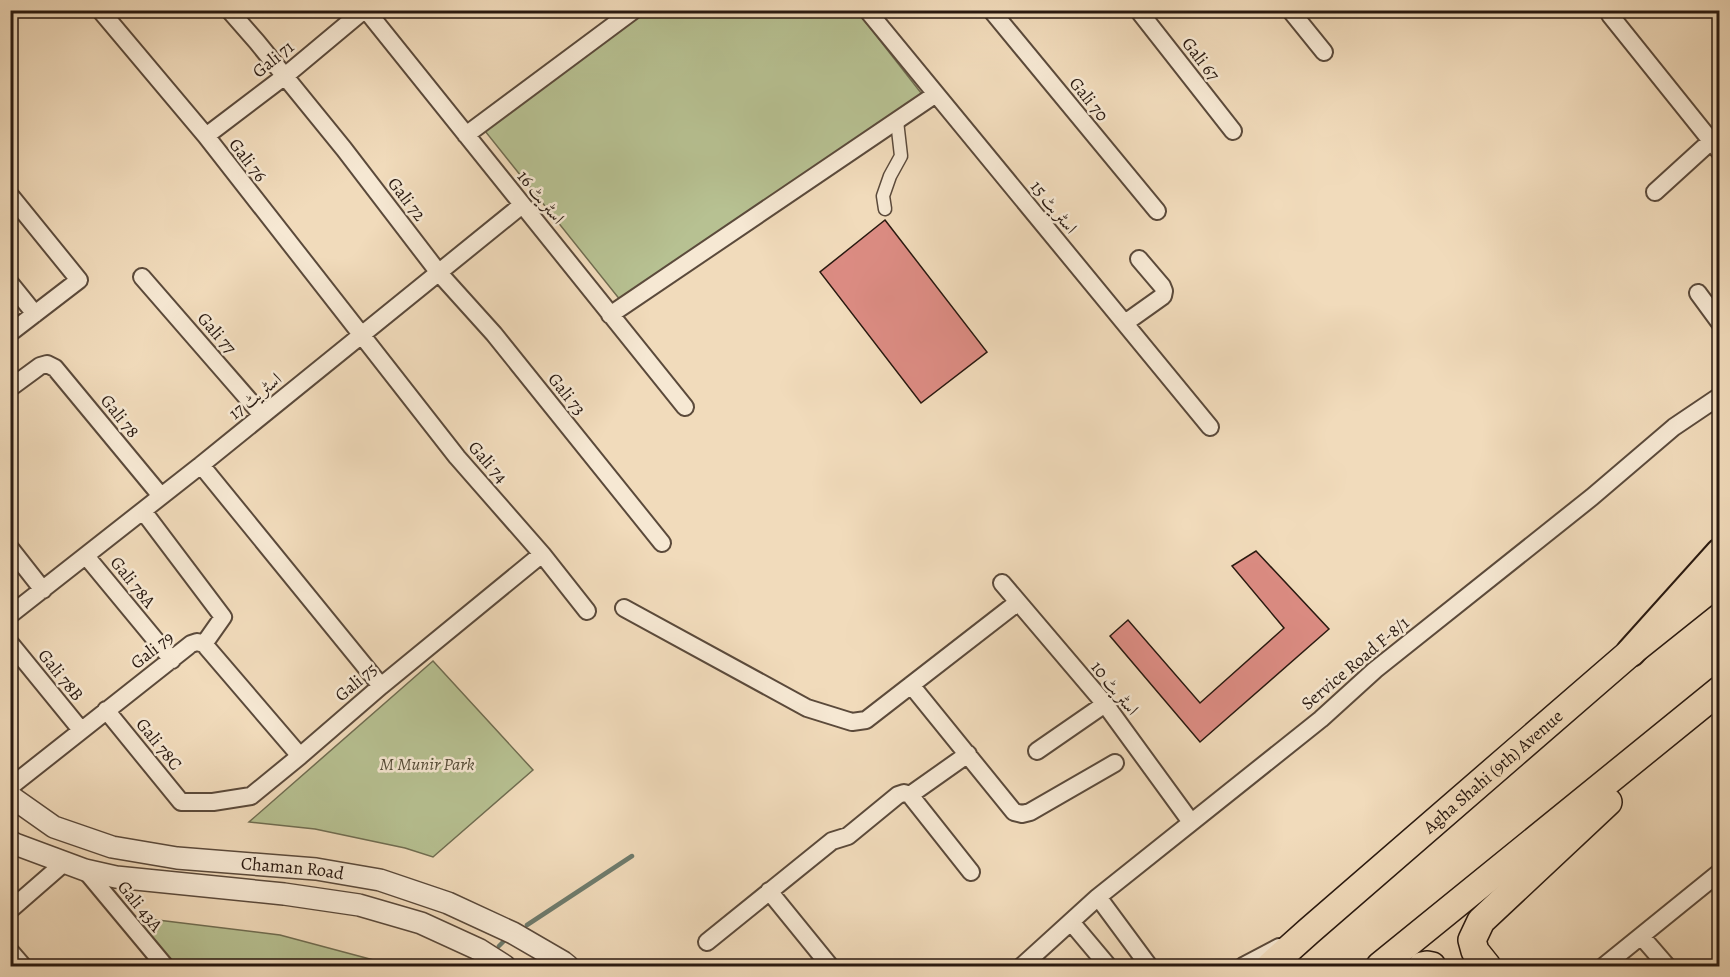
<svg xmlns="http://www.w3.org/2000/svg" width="1730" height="977" viewBox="0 0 1730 977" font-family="Alegreya,Amiri,serif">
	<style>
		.green { fill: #b7c192; stroke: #706d51; stroke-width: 1.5 }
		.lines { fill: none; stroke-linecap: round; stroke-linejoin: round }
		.stream { stroke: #6e7b6c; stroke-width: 4.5 }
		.building { fill: #dc8c83; stroke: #291910; stroke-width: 1.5 }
		.pedestrian-casing { stroke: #5b4a3b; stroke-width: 15 }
		.minor-casing { stroke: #5b4a3b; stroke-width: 20 }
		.tertiary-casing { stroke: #5b4a3b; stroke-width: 24 }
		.primary-casing { stroke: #291910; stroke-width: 30 }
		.trunk-casing { stroke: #291910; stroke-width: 32 }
		.pedestrian { stroke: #f6e8d3; stroke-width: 12 }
		.minor { stroke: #f6e8d3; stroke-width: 16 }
		.tertiary { stroke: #f6e8d3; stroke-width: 21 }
		.primary { stroke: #f1dbbb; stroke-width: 27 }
		.trunk { stroke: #f1dbbb; stroke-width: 28 }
		.labels { text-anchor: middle; stroke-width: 5; stroke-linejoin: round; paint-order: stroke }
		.street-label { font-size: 18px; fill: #291910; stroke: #f6e8d3 }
		.park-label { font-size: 18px; font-style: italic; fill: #544b37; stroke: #f6e8d3 }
	</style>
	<rect width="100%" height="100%" fill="#f1dbbb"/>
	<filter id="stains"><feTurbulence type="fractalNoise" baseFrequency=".00333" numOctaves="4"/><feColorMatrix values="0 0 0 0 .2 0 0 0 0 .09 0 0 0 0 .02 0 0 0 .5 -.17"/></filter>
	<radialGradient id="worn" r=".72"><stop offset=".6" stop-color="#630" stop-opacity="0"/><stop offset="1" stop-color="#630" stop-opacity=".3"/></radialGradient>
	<path class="green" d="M 645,11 L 857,11 L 925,98 L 621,301 L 485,131 Z
		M 433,661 L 533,770 L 433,857 L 405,848 L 315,829 L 249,822 Z
		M 133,917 L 280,935 L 396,966 L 169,966 Z"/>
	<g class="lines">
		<path class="stream" d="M 527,925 L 632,856
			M 499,946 L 503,942
			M 471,966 L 475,963"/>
	</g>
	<path class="building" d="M 885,220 L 987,352 L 921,403 L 820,272 Z
		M 1256,551 L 1329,629 L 1200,742 L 1110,636 L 1128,620 L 1200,703 L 1284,628 L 1232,566 Z"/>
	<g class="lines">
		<g class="pedestrian-casing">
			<path id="pedestrian" d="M 885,209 L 883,196 L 890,176 L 901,156 L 897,121"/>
		</g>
		<g class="minor-casing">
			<path id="minor" d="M 100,10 L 206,136 L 457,457 L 542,554 L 587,611
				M 229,10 L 257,42 L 344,149 L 439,273 L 494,334 L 662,543
				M 366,10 L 685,407
				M 867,10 L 1210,427
				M 991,10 L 1157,211
				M 1138,10 L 1233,131
				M 1290,10 L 1324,52
				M 1610,15 L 1720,152
				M 466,135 L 634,10
				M 206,136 L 285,76 L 364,10
				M 1655,192 L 1711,141
				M 10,195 L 79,280 L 10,333
				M 142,277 L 262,415
				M 10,283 L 35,314
				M 1698,293 L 1720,323
				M 610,315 L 936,94
				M 1125,323 L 1163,296 L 1164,291 L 1162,286 L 1139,259
				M 10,388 L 40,366 L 47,364 L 55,368 L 161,496
				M 201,465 L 381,686
				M 143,511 L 223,617 L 204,644
				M 10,548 L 43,590
				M 86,556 L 172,660
				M 1002,583 L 1105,704 L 1191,822
				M 624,608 L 807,708 L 852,722 L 866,720 L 1018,602
				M 10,615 L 201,465 L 522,205
				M 10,643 L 81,730
				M 911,685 L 1014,812 L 1022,814 L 1030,812 L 1115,763
				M 106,710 L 181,802 L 213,802 L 251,796 L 300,756 L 381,686 L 542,554
				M 1037,751 L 1105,704
				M 10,787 L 191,644 L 197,642 L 204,644 L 300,756
				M 910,795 L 971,872
				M 85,870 L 165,966
				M 769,891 L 830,966
				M 1098,897 L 1149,966
				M 10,910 L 64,863
				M 1071,922 L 1108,966
				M 1641,936 L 1667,966
				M 707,942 L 832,841 L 848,836 L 898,795 L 904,793 L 910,795 L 968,754
				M 10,951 L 23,966
				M 1022,966 L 1098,897 L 1321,719 L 1375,670 L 1592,497 L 1674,427 L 1720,396
				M 1243,966 L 1279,947
				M 1604,966 L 1720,872"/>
		</g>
		<g class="tertiary-casing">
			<g id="tertiary">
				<path id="s1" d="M 10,796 L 54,827 L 112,847 L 177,858 L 316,869 L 380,880 L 448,903 L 513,933 L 563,962 L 568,966"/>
				<path d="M 10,841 L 15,844 L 85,870 L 116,877 L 284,894 L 359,905 L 421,923 L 480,950 L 505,966"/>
			</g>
		</g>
		<g class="primary-casing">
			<g id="primary">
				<path id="s2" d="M 1270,966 L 1309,931 L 1631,652 L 1720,581"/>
				<path d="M 1380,966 L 1720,690"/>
				<path d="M 1422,966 L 1427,965 L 1432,966"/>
				<path d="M 1487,966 L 1475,951 L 1472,940 L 1481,921 L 1608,802"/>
			</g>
		</g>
		<g class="trunk-casing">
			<path id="trunk" d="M 1631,652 L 1720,553"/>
		</g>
		<use href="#pedestrian" class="pedestrian"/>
		<use href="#minor" class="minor"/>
		<use href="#tertiary" class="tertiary"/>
		<use href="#primary" class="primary"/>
		<use href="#trunk" class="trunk"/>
	</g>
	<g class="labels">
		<g class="street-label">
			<text transform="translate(273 59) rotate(-39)" y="6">Gali 71</text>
			<text transform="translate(1201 59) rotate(52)" y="6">Gali 67</text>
			<text transform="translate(1089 99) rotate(51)" y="6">Gali 70</text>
			<text transform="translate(248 160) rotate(52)" y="6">Gali 76</text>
			<text transform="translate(541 197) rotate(51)" y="6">اسٹریٹ 16</text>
			<text transform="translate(407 199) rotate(52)" y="6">Gali 72</text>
			<text transform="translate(1054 207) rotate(51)" y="6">اسٹریٹ 15</text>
			<text transform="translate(217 333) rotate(49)" y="6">Gali 77</text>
			<text transform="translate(567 394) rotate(51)" y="6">Gali 73</text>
			<text transform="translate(255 396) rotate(-39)" y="6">اسٹریٹ 17</text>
			<text transform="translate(120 416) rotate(51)" y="6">Gali 78</text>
			<text transform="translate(488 462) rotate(49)" y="6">Gali 74</text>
			<text transform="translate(133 582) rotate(51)" y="6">Gali 78A</text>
			<text transform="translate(152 650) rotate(-38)" y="6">Gali 79</text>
			<text transform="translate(1355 663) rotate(-40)" y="6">Service Road F-8/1</text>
			<text transform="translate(61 675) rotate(51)" y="6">Gali 78B</text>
			<text transform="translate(356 682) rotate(-40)" y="6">Gali 75</text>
			<text transform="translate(1115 688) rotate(51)" y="6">اسٹریٹ 10</text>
			<text transform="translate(159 744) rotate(51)" y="6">Gali 78C</text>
			<text dy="6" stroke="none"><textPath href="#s2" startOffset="296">Agha Shahi (9th) Avenue</textPath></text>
			<text dy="6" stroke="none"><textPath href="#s1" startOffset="297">Chaman Road</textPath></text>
			<text transform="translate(140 906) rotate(51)" y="6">Gali 43A</text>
		</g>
		<g class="park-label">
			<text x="427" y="770">M Munir Park</text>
		</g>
	</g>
	<rect width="1730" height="977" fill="none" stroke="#f1dbbb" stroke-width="36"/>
	<rect x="12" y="12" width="1706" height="953" fill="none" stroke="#291910" stroke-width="3"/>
	<rect x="18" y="18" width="1694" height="941" fill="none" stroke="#291910" stroke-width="1.5"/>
	<rect width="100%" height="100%" filter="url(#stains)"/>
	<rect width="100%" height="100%" fill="url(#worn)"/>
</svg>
